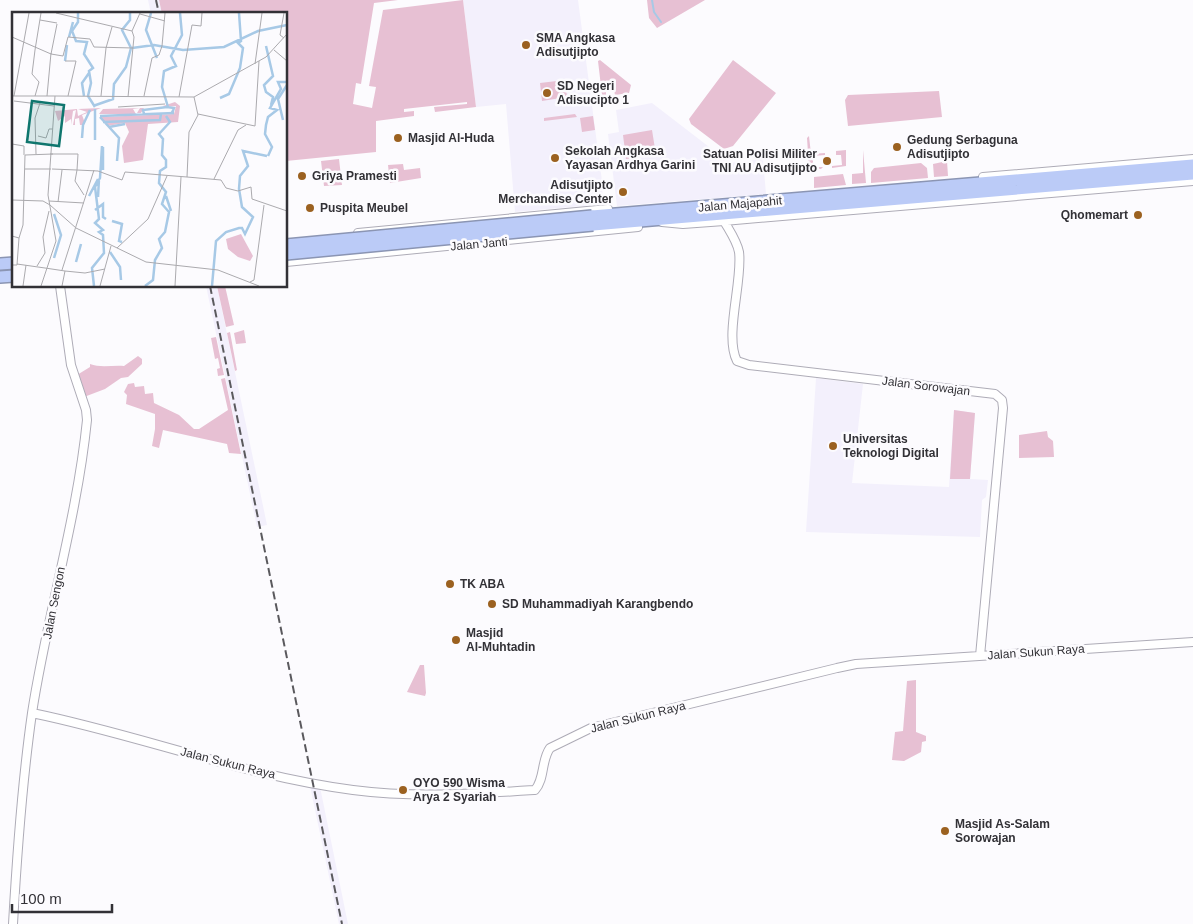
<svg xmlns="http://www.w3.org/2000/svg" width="1193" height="924" viewBox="0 0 1193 924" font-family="Arial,sans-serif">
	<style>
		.built { fill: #f3f0fc }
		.green { fill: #e7c0d3 }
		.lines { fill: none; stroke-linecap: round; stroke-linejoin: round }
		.stream { stroke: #a7c9e6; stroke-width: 2 }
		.minor-casing { stroke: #aeacb7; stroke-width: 10 }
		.highway-casing { stroke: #8b95b3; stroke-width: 14 }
		.minor { stroke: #fff; stroke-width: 8 }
		.highway { stroke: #bbcbf7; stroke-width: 11 }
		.rail { stroke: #5a595d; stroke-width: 2; stroke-dasharray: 8 4; stroke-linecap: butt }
		.highway-bridge-casing { stroke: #8b95b3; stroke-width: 14; stroke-linecap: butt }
		.highway-bridge { stroke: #bbcbf7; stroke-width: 11 }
		.poi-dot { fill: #9b6120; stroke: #fcfbfe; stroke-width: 2 }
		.labels { text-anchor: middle; stroke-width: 5; stroke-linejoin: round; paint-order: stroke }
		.poi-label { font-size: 12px; font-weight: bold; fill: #323136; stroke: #fcfbfe; text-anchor: start }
		.street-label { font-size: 12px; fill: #323136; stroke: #fcfbfe }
		.inset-river { fill: none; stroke: #a7c9e6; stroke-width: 2.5 }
		.inset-road { fill: none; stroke: #abaaae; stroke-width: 1 }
		.view { fill: #0f766e; fill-opacity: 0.15; stroke: #0f766e; stroke-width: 2.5 }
		.inset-edge { fill: none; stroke: #323136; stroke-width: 2.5 }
	</style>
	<rect width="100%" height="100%" fill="#fcfbfe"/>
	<path class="built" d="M 148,0 L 159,0 L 162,14 L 151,14 Z
		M 463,0 L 578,0 L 602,181 L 603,204 L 515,212 L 506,104 L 476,107 Z
		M 652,103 L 717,153 L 728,156 L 729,163 L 763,159 L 766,194 L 617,206 L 608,134 L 619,132 L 616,110 Z
		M 206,286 L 217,286 L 267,525 L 257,527 Z
		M 816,378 L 863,384 L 852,483 L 949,487 L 954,410 L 975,413 L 970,479 L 988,480 L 986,497 L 982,500 L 980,537 L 806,532 Z
		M 310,786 L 320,787 L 348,924 L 339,924 Z"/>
	<path class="green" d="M 159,0 L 398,0 L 374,3 L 361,84 L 356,83 L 353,104 L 372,108 L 376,87 L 369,86 L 383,10 L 463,0 L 476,107 L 435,112 L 434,107 L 467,104 L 467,102 L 404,109 L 404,112 L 414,111 L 414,116 L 376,121 L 376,152 L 286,161 L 286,14 L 162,14 Z
		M 647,0 L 705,0 L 657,28 L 649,18 Z
		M 600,60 L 631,85 L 629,93 L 615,95 L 614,90 L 606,91 L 606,95 L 602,95 L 598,61 Z
		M 733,60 L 776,93 L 733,146 L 724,149 L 691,124 L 689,119 Z
		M 565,80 L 567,97 L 542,101 L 540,83 Z
		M 939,91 L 942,117 L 848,126 L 845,100 L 848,95 Z
		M 575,114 L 577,117 L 544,121 L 544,118 Z
		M 593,116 L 595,130 L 582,132 L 580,118 Z
		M 652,130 L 656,155 L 626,159 L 623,135 Z
		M 809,136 L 811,154 L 825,153 L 825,155 L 813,156 L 813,167 L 823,167 L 821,169 L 809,168 L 807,138 Z
		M 846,150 L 846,166 L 832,168 L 832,166 L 842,165 L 841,155 L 836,155 L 836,151 Z
		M 863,150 L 866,183 L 852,184 L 852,174 L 863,173 Z
		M 339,159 L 342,185 L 324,186 L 321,161 Z
		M 947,161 L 948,176 L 934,177 L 933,164 Z
		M 921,163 L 927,168 L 928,178 L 871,183 L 871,172 L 874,168 Z
		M 403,164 L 404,170 L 420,168 L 421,178 L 390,183 L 388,165 Z
		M 843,174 L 846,185 L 814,188 L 814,177 Z
		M 217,286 L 225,286 L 234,325 L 226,327 Z
		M 244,330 L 246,343 L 236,344 L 234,333 Z
		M 230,332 L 237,370 L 235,371 L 227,333 Z
		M 216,337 L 224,375 L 218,376 L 217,369 L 220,368 L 218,358 L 215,359 L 211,338 Z
		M 138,356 L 142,359 L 142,364 L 128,377 L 121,378 L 105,389 L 84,397 L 77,375 L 90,367 L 90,364 C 100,368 113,365 124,366 Z
		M 225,378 L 241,454 L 229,453 L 227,444 L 163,430 L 159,448 L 152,446 L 155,429 L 155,414 L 126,404 L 127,395 L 124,392 L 128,384 L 134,383 L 135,387 L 144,386 L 145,394 L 153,393 L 154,403 L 179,415 L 194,429 L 199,429 L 228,410 L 221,379 Z
		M 954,410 L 975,413 L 970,479 L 950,479 Z
		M 1047,431 L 1048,437 L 1053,441 L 1054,457 L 1019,458 L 1019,435 Z
		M 420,665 L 424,665 L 426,693 L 425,696 L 407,692 Z
		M 916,680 L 916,732 L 926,736 L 926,741 L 922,742 L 921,752 L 904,761 L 892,760 L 895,732 L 903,731 L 907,681 Z"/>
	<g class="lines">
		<path class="stream" d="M 652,0 L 654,12 L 661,22"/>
		<g class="minor-casing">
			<path id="minor" d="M 983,177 L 1193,159
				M 724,221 C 729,230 737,241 739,252 C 743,280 724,336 737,361 L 749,365 L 995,394 L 1002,400 L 1003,408 L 980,656
				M 662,222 L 683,224 L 724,221 L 1193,181
				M 358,233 L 608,209
				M 286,262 L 638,227
				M 32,713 C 140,735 244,776 353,790 C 414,798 474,794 535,790 C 545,779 541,760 550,748 L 591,728 L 837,668 L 856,664 L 1193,642
				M 13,924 C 17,853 22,783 32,713 C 47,615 77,519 87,420 L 86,410 L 71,365 L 60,286"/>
		</g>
		<g class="highway-casing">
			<path id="highway" d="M 592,216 L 1193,165
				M 593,225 L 1193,174
				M 0,264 L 14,263
				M 0,277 L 14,276"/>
		</g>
		<use href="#minor" class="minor"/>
		<use href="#highway" class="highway"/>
		<path class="rail" d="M 156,0 L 159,14
			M 210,286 L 342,924"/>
		<g class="highway-bridge-casing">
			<path id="highway-bridge" d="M 286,245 L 592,216
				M 286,254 L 593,225"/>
		</g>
		<use href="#highway-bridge" class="highway-bridge"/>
	</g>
	<g class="poi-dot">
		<circle cx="526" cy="45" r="5"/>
		<circle cx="547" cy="93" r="5"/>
		<circle cx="398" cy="138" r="5"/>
		<circle cx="897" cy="147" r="5"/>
		<circle cx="555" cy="158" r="5"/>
		<circle cx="827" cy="161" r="5"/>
		<circle cx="302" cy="176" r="5"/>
		<circle cx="623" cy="192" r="5"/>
		<circle cx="310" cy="208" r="5"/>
		<circle cx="1138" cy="215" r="5"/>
		<circle cx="833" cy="446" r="5"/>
		<circle cx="450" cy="584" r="5"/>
		<circle cx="492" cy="604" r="5"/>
		<circle cx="456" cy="640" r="5"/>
		<circle cx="403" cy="790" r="5"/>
		<circle cx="945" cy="831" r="5"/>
	</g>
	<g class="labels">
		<g class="poi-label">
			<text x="536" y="42">SMA Angkasa<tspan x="536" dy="14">Adisutjipto</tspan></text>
			<text x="557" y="90">SD Negeri<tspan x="557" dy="14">Adisucipto 1</tspan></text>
			<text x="408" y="142">Masjid Al-Huda</text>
			<text x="907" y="144">Gedung Serbaguna<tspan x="907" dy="14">Adisutjipto</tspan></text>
			<text x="565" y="155">Sekolah Angkasa<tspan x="565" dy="14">Yayasan Ardhya Garini</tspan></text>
			<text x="817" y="158" text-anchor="end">Satuan Polisi Militer<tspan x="817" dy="14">TNI AU Adisutjipto</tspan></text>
			<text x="312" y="180">Griya Pramesti</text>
			<text x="613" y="189" text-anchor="end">Adisutjipto<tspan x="613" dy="14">Merchandise Center</tspan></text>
			<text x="320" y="212">Puspita Meubel</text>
			<text x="1128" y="219" text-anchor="end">Qhomemart</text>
			<text x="843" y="443">Universitas<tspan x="843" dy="14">Teknologi Digital</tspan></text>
			<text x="460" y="588">TK ABA</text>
			<text x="502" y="608">SD Muhammadiyah Karangbendo</text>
			<text x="466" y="637">Masjid<tspan x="466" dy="14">Al-Muhtadin</tspan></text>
			<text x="413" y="787">OYO 590 Wisma<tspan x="413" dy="14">Arya 2 Syariah</tspan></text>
			<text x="955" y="828">Masjid As-Salam<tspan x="955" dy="14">Sorowajan</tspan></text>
		</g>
		<g class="street-label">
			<text transform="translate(740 204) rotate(-5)" y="4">Jalan Majapahit</text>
			<text transform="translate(479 244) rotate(-5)" y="4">Jalan Janti</text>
			<text transform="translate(926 386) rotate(7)" y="4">Jalan Sorowajan</text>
			<text transform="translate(54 603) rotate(-79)" y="4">Jalan Sengon</text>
			<text transform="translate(1036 652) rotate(-4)" y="4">Jalan Sukun Raya</text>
			<text transform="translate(638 717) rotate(-14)" y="4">Jalan Sukun Raya</text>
			<text transform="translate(228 763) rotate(14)" y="4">Jalan Sukun Raya</text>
		</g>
	</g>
	<g transform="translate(12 12)">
		<rect width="275" height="275" fill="#fcfbfe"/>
		<path d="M 163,90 L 168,94 L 166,110 L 136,112 L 131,148 L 112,151 L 110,134 L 117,120 L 113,111 L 95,114 L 89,105 L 162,102 L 164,94 L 152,95 L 151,94 ZM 89,96 L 70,103 L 73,111 L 71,113 L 68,113 L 67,106 L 63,107 L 63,113 L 61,113 L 64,98 L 61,99 L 59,113 L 59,107 L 53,111 L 53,104 L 46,109 L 43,99 L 65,97 L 66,104 L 75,100 L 66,97 ZM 128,96 L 132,96 L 129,101 L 125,101 L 128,96 L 121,97 L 124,102 L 87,102 L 91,97 ZM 229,222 L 241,244 L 238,249 L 226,245 L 216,237 L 214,227 Z" fill="#e7c0d3"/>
		<path class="inset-river" d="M 66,1 L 66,10 L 60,19 L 64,29 L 75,30 L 72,42 L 81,56 L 77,59 L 79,71 L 76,84 L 83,95M 139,1 L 134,18 L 145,46M 57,25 L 61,10M 254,34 L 261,64 L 252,73 L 254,80 L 261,85 L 259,93M 120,36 L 142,33 L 171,38 L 212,35 L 246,19 L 275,13M 53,49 L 55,33M 72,84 L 70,71 L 77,61M 208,86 L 217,82 L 228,56 L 231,36 L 226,31 L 229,29 L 227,1M 81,94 L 101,87 L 102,72 L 114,55 L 119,36 L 110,18 L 118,8 L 118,1M 156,95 L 150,75 L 152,59 L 164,54 L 159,44 L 170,23 L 168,1M 132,102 L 131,98 L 155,95 L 162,96 L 160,101M 88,104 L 162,101M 88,105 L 107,126 L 105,149M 271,108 L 266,87 L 275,73M 91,110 L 148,108 L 149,102M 97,115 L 113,112M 70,126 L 71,113 L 78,98M 83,128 L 83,97M 256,144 L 260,135 L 253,122 L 254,113 L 256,105 L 265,98 L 258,96 L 269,77 L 266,70 L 275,70M 91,158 L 91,135M 77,184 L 86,167M 154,184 L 159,199M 86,185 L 87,167M 83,198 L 91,192 L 91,205 L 94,207M 42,202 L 49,223 L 42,246M 100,209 L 110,212 L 107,229 L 110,230M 98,240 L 108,255 L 109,268M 64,250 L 69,232M 82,274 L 80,256 L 92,241 L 91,223 L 87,220 L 91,218 L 83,211 L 87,207 L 83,175 L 88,166 L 90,134M 133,274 L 141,268 L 143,248 L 150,236 L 147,227 L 153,220 L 157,200 L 150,192 L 154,180 L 147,171 L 148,159 L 154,155 L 154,148 L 150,143 L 151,127 L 147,122 L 158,110 L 154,104M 200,274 L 204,229 L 214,220 L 227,216 L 230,216 L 233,222 L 241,205 L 230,195 L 227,177 L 228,164 L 236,154 L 231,139 L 255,144"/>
		<path class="inset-road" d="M 44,1 L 120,19 L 122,25 L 116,85M 272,1 L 268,23 L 272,26M 128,2 L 153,9M 28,8 L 45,11M 120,19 L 128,1M 0,25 L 39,42M 94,36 L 100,15M 23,38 L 20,62 L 27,70 L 23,84M 23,38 L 29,1M 262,38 L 275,49M 39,42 L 51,44 L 56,25 L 78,27 L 82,35 L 121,36M 39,42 L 45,12M 53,49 L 64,49 L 56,84M 243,52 L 250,1M 0,84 L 43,84M 2,84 L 17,1M 35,84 L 39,41M 89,84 L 94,36M 132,84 L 140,46 L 147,43 L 150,34 L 153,1M 167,85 L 180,13 L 189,14 L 190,1M 2,89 L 42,94M 106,95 L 153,92M 186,102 L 243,114 L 247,49M 26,124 L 34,126 L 37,117 L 41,117M 0,132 L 12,134 L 12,143M 24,142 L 23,106 L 28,91M 38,142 L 66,142 L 65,158M 13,157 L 39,157M 40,157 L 65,158 L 63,169 L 72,183M 65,158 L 86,159 L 110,168 L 113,160 L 175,165 L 177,120 L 186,103 L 182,85M 175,165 L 209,168 L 214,176 L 226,179 L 239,175 L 240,187 L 275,199M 202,167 L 226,118 L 234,113M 0,188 L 31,189 L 38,193M 37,189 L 72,191M 46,190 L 50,158M 38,193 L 64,216 L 134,250 L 206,258 L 247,274M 0,224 L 7,226 L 11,213 L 13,143 L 41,142M 105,236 L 136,207 L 155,164M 5,252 L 33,256M 0,253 L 5,253 L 7,226M 25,254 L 33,241 L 31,225 L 37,199M 33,256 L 53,259 L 50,274M 50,258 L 82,158M 53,259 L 73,261 L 93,257M 238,270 L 242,268 L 252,193M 11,274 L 14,253M 29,274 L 44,229 L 36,183 L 43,84 L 182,85 L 254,45 L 275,22M 88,274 L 99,234M 163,274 L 169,165"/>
		<path class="view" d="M 20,89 L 52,93 L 47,134 L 15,130 Z"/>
		<rect width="275" height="275" class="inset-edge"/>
	</g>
	<path d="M12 904v8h100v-8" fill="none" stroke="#323136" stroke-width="2.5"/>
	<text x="20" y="904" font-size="15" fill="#323136" stroke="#fcfbfe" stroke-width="4" paint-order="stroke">100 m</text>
</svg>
